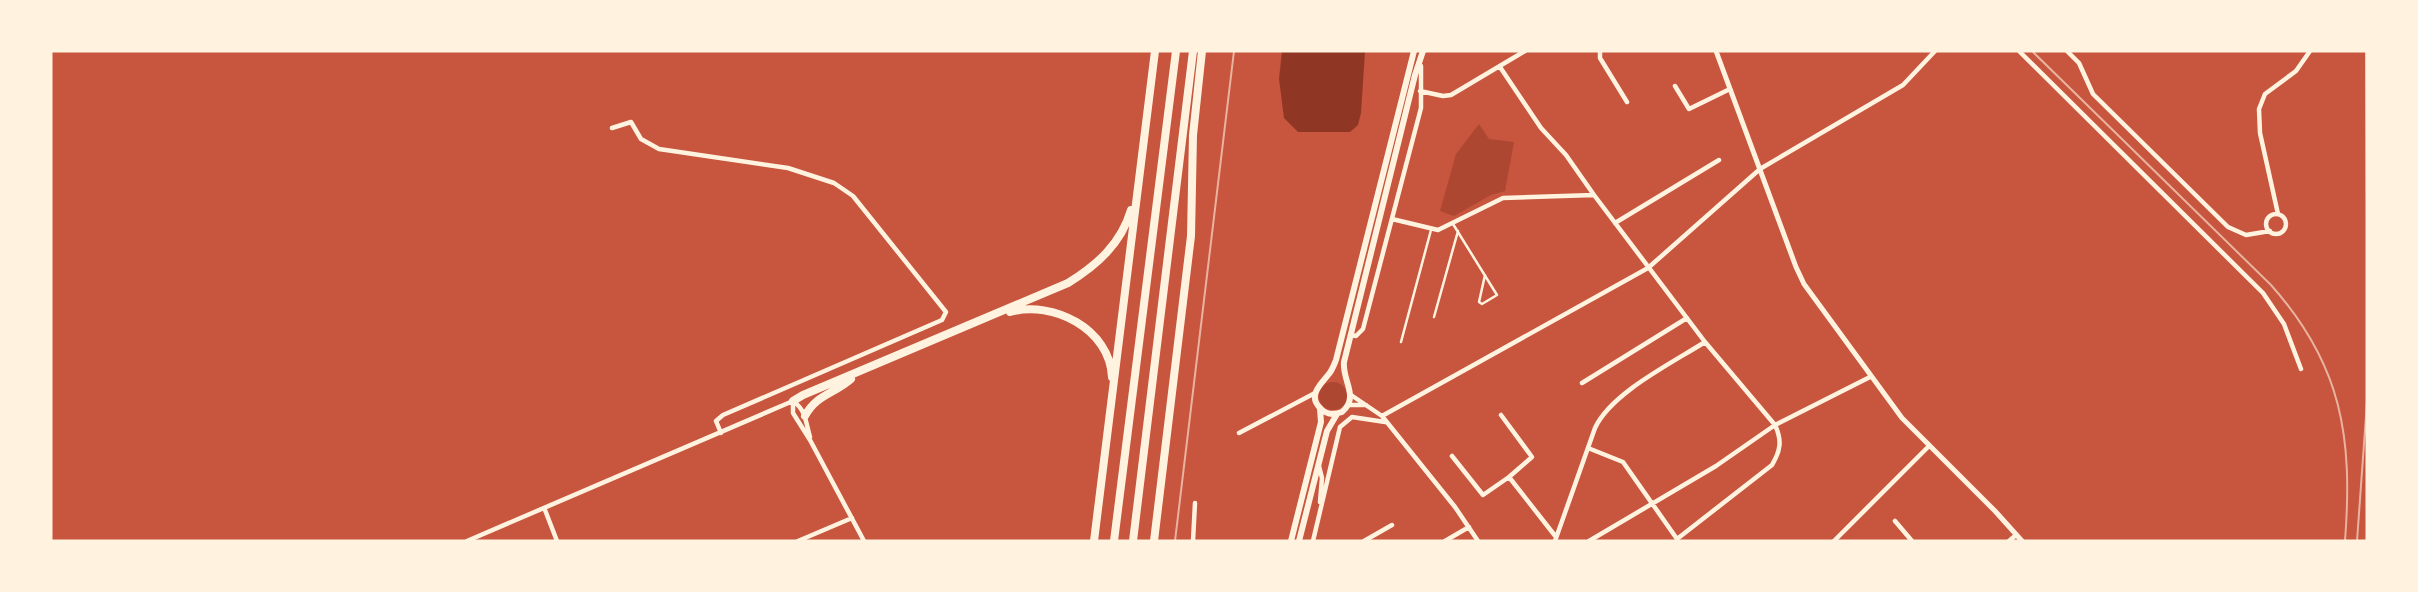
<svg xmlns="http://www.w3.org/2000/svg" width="2418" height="592" viewBox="0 0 2418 592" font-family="Lato,sans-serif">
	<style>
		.green { fill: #ae4732 }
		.water { fill: #8f3625 }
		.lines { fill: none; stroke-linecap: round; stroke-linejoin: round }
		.service { stroke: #fff3e0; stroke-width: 2.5 }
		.minor { stroke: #fff3e0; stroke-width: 4.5 }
		.tertiary { stroke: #fff3e0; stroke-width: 5 }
		.secondary { stroke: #fff3e0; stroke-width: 6 }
		.motorway { stroke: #fff3e0; stroke-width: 8 }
		.rail { stroke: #e9b49f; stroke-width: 2 }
	</style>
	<rect width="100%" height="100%" fill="#c8553d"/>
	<path class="green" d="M 1479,124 L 1489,139 L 1514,142 L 1505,191 L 1491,195 L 1454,216 L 1440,211 L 1456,154 Z
		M1319 396a14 14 0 1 1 28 0a14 14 0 1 1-28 0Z"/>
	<path class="water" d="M 1282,51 L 1365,51 L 1361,113 L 1358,125 L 1350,132 L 1298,132 L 1284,118 L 1279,79 Z"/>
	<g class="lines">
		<path class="service" d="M 1453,224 L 1497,295 L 1482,304 L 1479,302 L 1485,275
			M 1434,317 L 1458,231
			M 1401,342 L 1431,230"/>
		<path class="minor" d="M 1600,51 L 1600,58 L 1627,102
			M 2019,51 L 2263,293 L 2284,324 L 2301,369
			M 2067,51 L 2079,63 L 2093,94 L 2228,227 L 2246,235 L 2270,231
			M 1500,67 L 1541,128 L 1566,155 L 1594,195
			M 1675,86 L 1689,109 L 1730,89
			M 1420,91 L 1443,96 L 1451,95 L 1525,51
			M 612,128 L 631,122 L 641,139 L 659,149 L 788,168 L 834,183 L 853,196 L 946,312 L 942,320 L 723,415 L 716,421 L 721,433
			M 2278,214 L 2260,133 L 2259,109 L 2265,94 L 2296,71 L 2310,51
			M2266 224a10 10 0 1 1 20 0a10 10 0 1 1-20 0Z
			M 1392,219 L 1438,230 L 1503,198 L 1594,195 L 1705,342 L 1775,425 C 1782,440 1781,450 1772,465 L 1677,539
			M 1615,223 L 1719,160
			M 1351,335 L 1356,336 L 1363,329 L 1421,108 L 1421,66
			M 1582,383 L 1687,318
			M 1351,395 L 1382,416 L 1455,507 L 1478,541
			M 793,402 L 793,413 L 810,440 L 864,541
			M 794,402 C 806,410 806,424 810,437
			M 1349,405 L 1366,405
			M 1501,415 L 1532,457 L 1509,477 L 1556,537
			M 1382,416 L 1648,268 L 1760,169 L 1903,85 L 1935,51
			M 1239,433 L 1315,393
			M 1588,448 L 1623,462 L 1677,539
			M 1452,456 L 1483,495 L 1509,477
			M 1319,466 L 1322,478 L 1320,502
			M 545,510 L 557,541
			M 1895,521 L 1912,541
			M 467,541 L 793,401
			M 798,541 L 852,518
			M 1193,541 L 1195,503
			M 1313,541 L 1340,427 L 1352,417 L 1385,422
			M 1364,541 L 1392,525
			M 1445,541 L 1469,527
			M 1555,541 L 1595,428 C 1611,393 1672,363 1705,342
			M 1589,541 L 1716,466 L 1775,425 L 1870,377
			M 1834,541 L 1929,446
			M 2009,541 L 2016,535"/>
		<path class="tertiary" d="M 1716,51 L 1796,267 L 1804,284 L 1902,418 L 1995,511 L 2022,541"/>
		<path class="secondary" d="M 1414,51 L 1336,360 C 1334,365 1332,371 1328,375 C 1320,385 1307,396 1321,409 C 1327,415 1334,415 1342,412 C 1360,397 1342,381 1344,362 L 1415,75 L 1423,51
			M 1291,541 L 1321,422 L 1320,409
			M 1299,541 L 1327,431 L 1337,414"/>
		<path class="motorway" d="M 1010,312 C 1053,300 1110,329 1112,377
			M 793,401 L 803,395 L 1068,283 C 1097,265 1121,244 1131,210
			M 805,416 C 816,395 834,394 851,379
			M 1094,541 L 1155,51
			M 1114,541 L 1176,51
			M 1133,541 L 1193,51
			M 1154,541 L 1191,236 L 1193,135 L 1202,51"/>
		<path class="rail" d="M 2032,51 L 2271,285 C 2342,365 2353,437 2345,541
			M 2366,51 L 2367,212
			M 1175,541 L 1234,51
			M 2357,541 L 2367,402"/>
	</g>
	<rect width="2418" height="592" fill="none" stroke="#fff3e0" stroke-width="105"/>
</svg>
